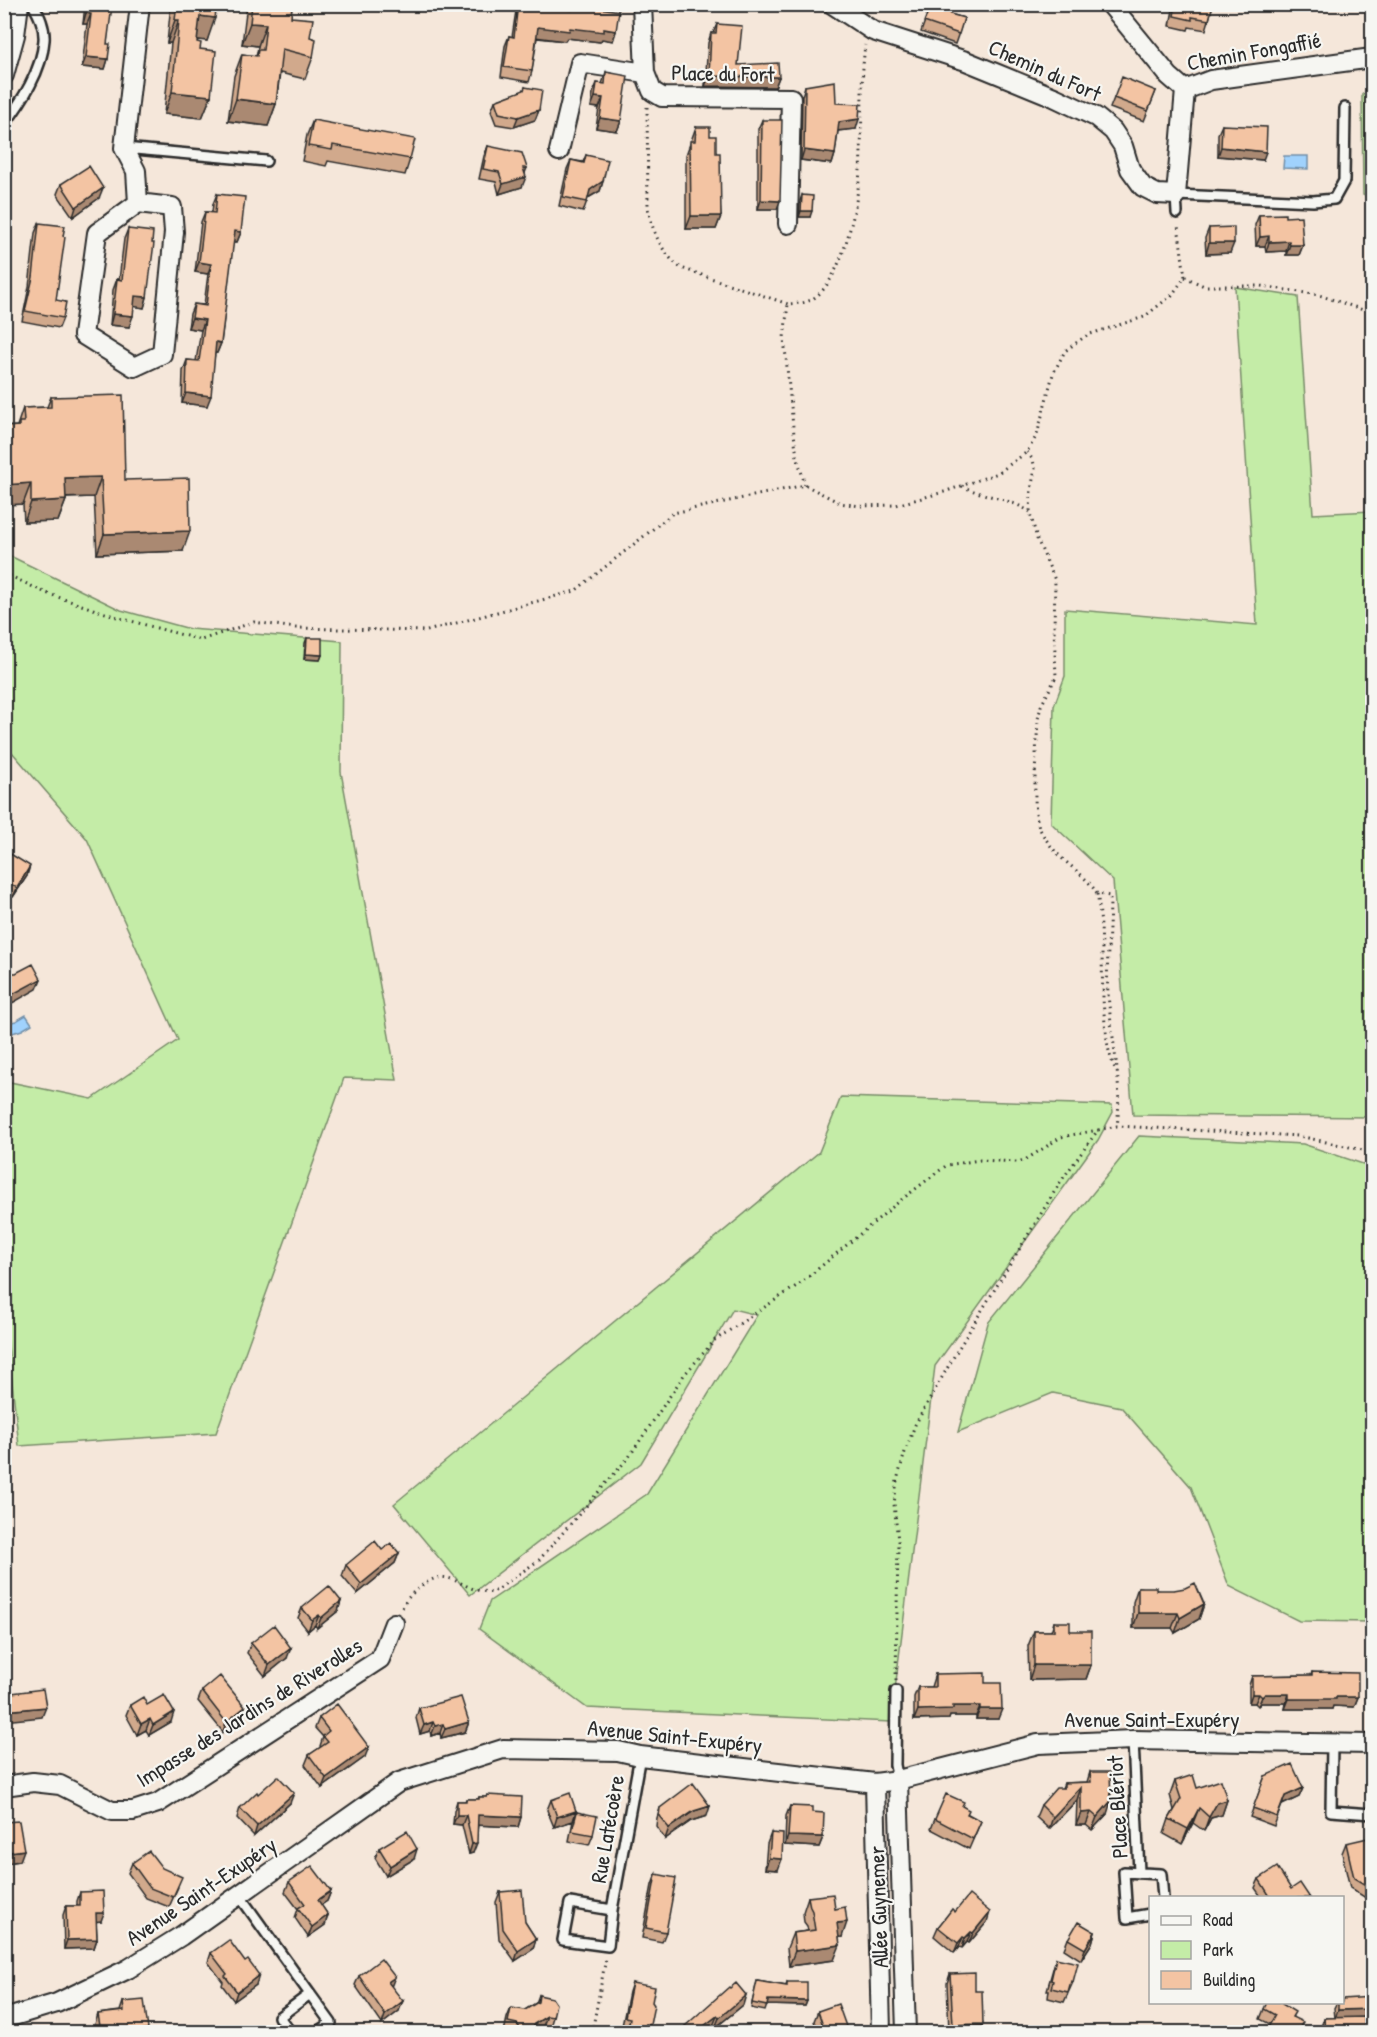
<svg xmlns="http://www.w3.org/2000/svg" width="1377" height="2037" viewBox="0 0 1377 2037" font-family="'Patrick Hand',sans-serif">
	<style>
		.green { fill: #c4eca7; stroke: #788c69; stroke-width: 1.5 }
		.water { fill: #a0d2fd; stroke: #718fa9; stroke-width: 1.5 }
		.lines { fill: none; stroke-linecap: round; stroke-linejoin: round }
		.lane-casing { stroke: #2b2b2b; stroke-width: 14 }
		.street-casing { stroke: #2b2b2b; stroke-width: 22 }
		.path { stroke: #2b2b2b; stroke-width: 3; stroke-dasharray: 1.5 4.5; stroke-linecap: butt }
		.lane { stroke: #f6f6f2; stroke-width: 9 }
		.street { stroke: #f6f6f2; stroke-width: 18 }
		.wall { fill: #d1a98c; stroke: #2b2b2b; stroke-width: 1.5 }
		.shaded-wall { fill: #aa8972; stroke: #2b2b2b; stroke-width: 1.5 }
		.building { fill: #f3c4a3; stroke: #2b2b2b; stroke-width: 1.5 }
		.labels { text-anchor: middle; stroke-width: 4.5; stroke-linejoin: round; paint-order: stroke }
		.street-label { font-size: 22px; fill: #2b2b2b; stroke: #f6f6f2 }
	</style>
	<rect width="100%" height="100%" fill="#f5e7da"/>
	<filter id="ink" filterUnits="userSpaceOnUse"><feTurbulence type="fractalNoise" baseFrequency=".0167" numOctaves="2"/><feDisplacementMap in="SourceGraphic" scale="12" xChannelSelector="R" yChannelSelector="G"/><feConvolveMatrix kernelMatrix="1 2 1 2 8 2 1 2 1" color-interpolation-filters="sRGB"/></filter>
	<g filter="url(#ink)">
		<path class="green" d="M 1372,92 L 1372,196 L 1363,195 L 1362,94 Z
			M 1235,287 L 1298,297 L 1313,514 L 1372,511 L 1372,1117 L 1133,1115 L 1113,881 L 1051,823 L 1054,706 L 1065,676 L 1065,609 L 1257,625 Z
			M 4,553 L 121,610 L 190,629 L 342,641 L 341,772 L 397,1080 L 344,1078 L 216,1433 L 19,1446 L 4,1309 L 5,1081 L 92,1099 L 178,1040 L 87,839 L 5,744 Z
			M 841,1097 L 1112,1105 L 1113,1112 L 1098,1140 L 935,1366 L 891,1722 L 587,1708 L 479,1629 L 490,1601 L 647,1494 L 757,1315 L 733,1309 L 641,1463 L 470,1595 L 394,1504 L 819,1152 Z
			M 1139,1136 L 1303,1144 L 1372,1167 L 1372,1622 L 1299,1621 L 1229,1586 L 1191,1487 L 1121,1407 L 1053,1393 L 958,1432 L 988,1323 Z"/>
		<path class="water" d="M 1284,156 L 1308,156 L 1308,169 L 1283,168 Z
			M 26,1015 L 32,1024 L 22,1030 L 9,1034 L 6,1023 L 16,1021 Z"/>
		<g class="lines">
			<g class="lane-casing">
				<path id="lane" d="M 4,125 C 22,101 42,71 44,40 C 45,27 39,15 33,4
					M 124,148 L 266,161
					M 1177,213 L 1176,195 L 1313,201 L 1334,199 L 1344,181 L 1345,108
					M 896,1691 L 895,1765 L 898,1780
					M 1133,1740 L 1139,1872
					M 1332,1744 L 1331,1811 L 1372,1814
					M 239,1895 L 310,1994
					M 570,1903 L 612,1910 L 608,1946 L 563,1940 Z
					M 612,1910 L 640,1756
					M 1150,1914 L 1127,1918 L 1124,1872 L 1161,1874 L 1163,1898
					M 290,2032 L 279,2017 L 310,1994 L 331,2023 L 317,2032"/>
			</g>
			<g class="street-casing">
				<path id="street" d="M 642,4 L 645,73 L 652,91 L 662,97 L 791,98 L 788,224
					M 832,4 L 873,31 L 966,61 L 1054,97 L 1096,117 L 1113,131 L 1123,146 L 1130,169 L 1143,187 L 1157,194 L 1176,195 L 1185,90
					M 1110,4 L 1169,76 L 1185,90 L 1211,80 L 1372,58
					M 4,75 L 15,35 L 19,4
					M 559,151 L 580,63 L 645,73
					M 138,203 L 172,207 L 174,232 L 162,354 L 134,367 L 83,335 L 97,233 L 138,203 L 136,171 L 124,148 L 140,4
					M 898,1780 L 906,2032
					M 875,1783 L 881,2032
					M 4,1786 L 33,1782 L 60,1785 L 112,1811 L 133,1811 L 158,1803 L 380,1659 L 394,1623
					M 4,2019 L 57,2003 L 128,1969 L 181,1936 L 399,1782 L 503,1749 L 618,1751 L 640,1756 L 875,1783 L 898,1780 L 1038,1744 L 1133,1740 L 1372,1744"/>
			</g>
			<path class="path" d="M 647,107 L 648,208 C 652,231 662,254 681,268 L 788,304
				M 1372,115 C 1363,130 1368,171 1369,189 L 1372,189
				M 1185,277 L 1204,286 L 1261,286 L 1319,295 L 1372,313
				M 1027,452 L 1033,460 L 1035,469 L 1031,490 L 1030,512 L 1037,539 L 1055,580 L 1054,629 L 1056,677 L 1041,706 L 1038,719 C 1037,745 1031,806 1039,827 C 1043,836 1049,844 1055,851 C 1067,865 1088,877 1097,894 L 1110,896 C 1110,928 1106,961 1108,993 C 1111,1038 1123,1081 1117,1126
				M 805,485 L 797,457 L 793,426 L 784,338 L 788,304 C 797,303 806,304 814,298 C 843,279 858,203 860,170 C 863,128 860,87 865,45
				M 962,486 C 984,497 1010,498 1030,512
				M 4,573 L 46,593 L 120,618 L 201,640 L 254,622 L 296,628 L 427,631 L 575,591 L 673,513 L 805,485 L 840,503 L 860,506 L 896,505 L 944,492 L 998,473 L 1027,452 L 1037,435 L 1053,374 L 1065,351 L 1087,335 L 1144,317 L 1172,295 L 1185,277 L 1178,225
				M 1097,894 C 1105,936 1100,980 1105,1023 C 1107,1041 1108,1056 1117,1072
				M 402,1608 C 407,1598 412,1593 421,1586 C 441,1572 448,1577 469,1587 C 476,1591 485,1591 492,1593 L 539,1560 L 629,1457 L 684,1375 L 715,1340 L 801,1283 L 901,1200 L 947,1165 L 980,1160 L 1017,1162 L 1025,1160 L 1061,1137 L 1098,1130
				M 896,1680 L 898,1541 L 894,1504 L 897,1480 L 905,1452 L 915,1425 L 957,1351 L 1061,1181 L 1098,1130 L 1117,1126 L 1299,1136 L 1372,1152
				M 592,2032 L 606,1958"/>
			<use href="#lane" class="lane"/>
			<use href="#street" class="street"/>
		</g>
		<path class="wall" d="M 85,4 L 110,4 L 107,44 L 108,59 L 105,69 L 82,67 L 87,24 L 83,24 Z
			M 171,4 L 217,4 L 207,41 L 198,40 L 197,42 L 200,49 L 211,96 L 202,118 L 164,114 L 171,43 L 167,43 Z
			M 247,4 L 292,4 L 291,17 L 310,37 L 313,57 L 305,79 L 280,73 L 276,104 L 268,126 L 228,121 L 234,76 L 242,54 L 256,56 L 257,53 L 258,46 L 242,44 Z
			M 517,4 L 539,4 L 539,5 L 570,10 L 572,4 L 616,31 L 613,41 L 602,39 L 600,42 L 567,38 L 565,41 L 537,38 L 532,71 L 529,82 L 501,77 L 505,46 L 509,36 L 512,37 Z
			M 931,4 L 950,14 L 964,18 L 955,44 L 921,32 Z
			M 1174,4 L 1213,4 L 1209,20 L 1206,30 L 1189,27 L 1188,30 L 1170,26 Z
			M 1276,4 L 1306,4 L 1304,9 L 1294,8 L 1293,11 L 1275,8 Z
			M 717,24 L 738,65 L 779,77 L 775,87 L 705,86 L 708,43 L 711,33 L 713,33 Z
			M 606,72 L 621,121 L 617,131 L 596,128 L 599,108 L 591,107 L 593,93 L 597,83 L 602,84 Z
			M 805,86 L 836,103 L 856,129 L 838,131 L 835,154 L 832,164 L 801,160 L 802,96 Z
			M 525,87 L 539,110 L 535,120 L 514,127 L 496,124 L 491,111 L 495,101 L 523,91 Z
			M 1156,91 L 1144,121 L 1110,108 L 1114,98 Z
			M 313,120 L 410,159 L 405,175 L 328,161 L 326,166 L 302,161 L 307,135 Z
			M 762,120 L 777,209 L 758,209 L 758,129 Z
			M 1222,125 L 1263,160 L 1218,156 L 1218,134 Z
			M 696,127 L 710,136 L 716,153 L 721,216 L 716,229 L 686,229 L 686,155 Z
			M 488,146 L 525,173 L 522,187 L 499,194 L 496,182 L 479,179 L 484,156 Z
			M 586,155 L 603,181 L 600,191 L 588,198 L 583,212 L 559,206 L 567,169 L 571,160 L 583,162 Z
			M 61,184 L 99,198 L 73,217 L 57,194 Z
			M 217,194 L 241,232 L 237,242 L 233,242 L 221,343 L 217,353 L 215,353 L 207,406 L 182,403 L 183,371 L 187,360 L 196,361 L 201,330 L 188,328 L 190,314 L 194,304 L 204,305 L 208,274 L 195,272 L 201,222 L 205,212 L 212,212 L 213,204 Z
			M 802,195 L 810,217 L 799,217 L 800,201 Z
			M 1259,215 L 1285,217 L 1303,245 L 1299,255 L 1286,255 L 1286,251 L 1266,252 L 1265,246 L 1256,246 L 1255,225 Z
			M 39,223 L 56,300 L 63,318 L 59,328 L 22,321 L 29,287 L 35,233 Z
			M 1209,228 L 1230,253 L 1206,254 L 1205,238 Z
			M 128,229 L 147,297 L 144,308 L 134,306 L 129,327 L 110,325 L 113,290 L 117,279 L 119,280 L 124,239 Z
			M 51,397 L 125,480 L 183,551 L 97,554 L 94,497 L 66,498 L 66,500 L 58,521 L 24,522 L 23,504 L 4,505 L 4,427 L 17,426 L 23,408 L 47,407 Z
			M 307,638 L 322,655 L 320,660 L 304,659 L 305,643 Z
			M 4,850 L 27,876 L 13,897 L 4,892 Z
			M 382,1550 L 399,1553 L 395,1563 L 357,1594 L 342,1576 L 346,1565 Z
			M 1138,1587 L 1156,1590 L 1204,1604 L 1199,1619 L 1175,1633 L 1172,1628 L 1133,1628 L 1133,1602 Z
			M 341,1601 L 338,1611 L 317,1628 L 315,1625 L 308,1631 L 298,1618 L 302,1608 Z
			M 1054,1622 L 1070,1631 L 1091,1665 L 1086,1679 L 1029,1680 L 1028,1646 L 1034,1631 L 1051,1631 Z
			M 251,1643 L 287,1658 L 265,1676 L 247,1653 Z
			M 1312,1672 L 1358,1697 L 1354,1707 L 1333,1706 L 1332,1709 L 1285,1709 L 1286,1703 L 1261,1703 L 1258,1706 L 1255,1703 L 1249,1703 L 1249,1685 L 1252,1676 L 1311,1675 Z
			M 935,1674 L 985,1683 L 998,1719 L 976,1719 L 976,1716 L 950,1716 L 949,1719 L 914,1720 L 914,1697 L 918,1687 L 931,1687 Z
			M 202,1691 L 241,1717 L 223,1732 L 198,1701 Z
			M 130,1705 L 147,1705 L 171,1722 L 149,1735 L 146,1730 L 137,1735 L 126,1715 Z
			M 419,1708 L 469,1722 L 465,1732 L 441,1738 L 440,1733 L 431,1736 L 430,1731 L 420,1734 L 416,1718 Z
			M 319,1718 L 365,1757 L 322,1788 L 305,1765 L 309,1755 L 321,1747 L 320,1746 L 323,1737 L 315,1728 Z
			M 1090,1772 L 1107,1814 L 1092,1830 L 1086,1825 L 1076,1825 L 1077,1800 L 1049,1829 L 1036,1817 L 1041,1805 L 1062,1788 L 1064,1783 L 1087,1782 Z
			M 1265,1776 L 1303,1788 L 1299,1797 L 1282,1805 L 1274,1826 L 1250,1817 Z
			M 1175,1781 L 1197,1788 L 1227,1800 L 1222,1815 L 1211,1818 L 1204,1831 L 1193,1823 L 1182,1844 L 1164,1834 L 1169,1819 L 1174,1810 L 1170,1795 Z
			M 258,1794 L 290,1803 L 254,1836 L 237,1818 L 240,1808 Z
			M 487,1795 L 521,1817 L 518,1827 L 478,1825 L 473,1853 L 469,1854 L 462,1825 L 453,1824 L 454,1811 L 457,1801 L 465,1801 L 466,1799 L 478,1799 L 479,1797 L 486,1797 Z
			M 551,1800 L 576,1811 L 573,1821 L 554,1827 L 547,1810 Z
			M 790,1806 L 812,1812 L 823,1837 L 819,1847 L 785,1845 L 786,1816 Z
			M 962,1806 L 968,1814 L 981,1821 L 969,1849 L 931,1829 L 935,1819 Z
			M 660,1808 L 707,1816 L 691,1821 L 665,1839 L 656,1826 L 657,1818 Z
			M 577,1812 L 593,1835 L 589,1845 L 569,1841 L 573,1821 Z
			M 4,1822 L 20,1861 L 6,1863 L 4,1857 Z
			M 771,1833 L 778,1870 L 765,1869 L 767,1844 Z
			M 1346,1843 L 1372,1856 L 1372,1902 L 1350,1888 L 1342,1853 Z
			M 379,1848 L 414,1859 L 386,1876 L 375,1858 Z
			M 132,1863 L 178,1887 L 169,1907 L 146,1898 L 128,1873 Z
			M 656,1874 L 666,1932 L 662,1942 L 642,1938 L 652,1885 Z
			M 1259,1879 L 1291,1889 L 1310,1898 L 1262,1898 L 1255,1888 Z
			M 289,1882 L 331,1891 L 327,1901 L 321,1905 L 328,1915 L 325,1925 L 308,1937 L 295,1918 L 298,1909 L 285,1892 Z
			M 80,1892 L 101,1921 L 96,1921 L 97,1939 L 94,1948 L 64,1949 L 63,1915 L 66,1906 L 77,1906 L 77,1901 Z
			M 500,1892 L 525,1922 L 536,1939 L 533,1949 L 515,1961 L 499,1939 L 496,1902 Z
			M 808,1897 L 835,1909 L 842,1937 L 839,1937 L 834,1960 L 789,1966 L 787,1948 L 793,1933 L 808,1931 L 807,1926 L 804,1922 L 803,1912 Z
			M 955,1912 L 987,1922 L 969,1943 L 967,1942 L 962,1948 L 959,1947 L 954,1953 L 934,1936 L 938,1927 Z
			M 1095,1932 L 1092,1943 L 1081,1960 L 1064,1949 L 1068,1939 Z
			M 211,1953 L 256,1985 L 234,2001 L 222,1985 L 223,1982 L 208,1962 Z
			M 1056,1958 L 1073,1982 L 1064,2002 L 1048,1998 L 1049,1990 L 1047,1990 Z
			M 950,1974 L 975,1991 L 983,2024 L 980,2032 L 949,2032 L 947,1983 Z
			M 359,1976 L 391,1986 L 399,2011 L 382,2024 L 355,1985 Z
			M 757,1981 L 786,1986 L 787,1982 L 807,2001 L 805,2006 L 767,2005 L 765,2011 L 751,2008 Z
			M 632,1983 L 652,2002 L 650,2025 L 648,2032 L 625,2032 L 626,2027 L 622,2026 L 629,1992 Z
			M 539,1995 L 553,2017 L 550,2027 L 543,2026 L 533,2032 L 504,2032 L 507,2018 L 511,2008 L 525,2010 L 536,2003 Z
			M 123,2002 L 147,2032 L 96,2032 L 95,2024 L 98,2014 L 120,2011 Z
			M 1337,2002 L 1342,2002 L 1364,2019 L 1365,2032 L 1321,2032 L 1321,2027 L 1324,2018 L 1335,2018 L 1334,2008 Z
			M 1282,2004 L 1293,2017 L 1299,2032 L 1267,2032 L 1270,2024 L 1260,2019 L 1264,2009 Z
			M 743,2005 L 715,2028 L 713,2026 L 705,2032 L 683,2032 L 685,2026 Z
			M 818,2011 L 848,2032 L 818,2032 L 814,2021 Z"/>
		<path class="shaded-wall" d="M 86,13 L 91,14 L 87,24 L 83,24 Z
			M 200,16 L 215,18 L 207,41 L 192,39 Z
			M 175,20 L 179,20 L 171,43 L 167,43 Z
			M 250,23 L 266,24 L 258,46 L 242,44 Z
			M 538,27 L 570,28 L 604,29 L 616,31 L 613,41 L 602,39 L 600,42 L 567,38 L 565,41 L 535,37 Z
			M 86,57 L 108,59 L 105,69 L 82,67 Z
			M 709,76 L 779,77 L 775,87 L 705,86 Z
			M 172,92 L 211,96 L 202,118 L 164,114 Z
			M 595,97 L 603,98 L 599,108 L 591,107 Z
			M 236,99 L 276,104 L 268,126 L 228,121 Z
			M 539,110 L 535,120 L 514,127 L 518,117 Z
			M 600,118 L 621,121 L 617,131 L 596,128 Z
			M 859,119 L 856,129 L 836,131 L 839,122 Z
			M 1221,147 L 1266,152 L 1263,160 L 1218,156 Z
			M 804,150 L 835,154 L 832,164 L 801,160 Z
			M 523,168 L 527,168 L 523,178 L 526,177 L 522,187 L 499,194 L 503,184 Z
			M 603,181 L 600,191 L 586,199 L 590,190 Z
			M 103,188 L 99,198 L 73,217 L 76,207 Z
			M 761,200 L 780,201 L 777,209 L 758,209 Z
			M 801,211 L 812,211 L 810,217 L 799,217 Z
			M 691,216 L 721,216 L 716,229 L 686,229 Z
			M 235,231 L 241,232 L 237,242 L 231,241 Z
			M 1269,236 L 1265,246 L 1256,246 L 1260,237 Z
			M 1289,241 L 1286,251 L 1266,252 L 1269,242 Z
			M 1209,243 L 1234,243 L 1230,253 L 1206,254 Z
			M 1290,245 L 1303,245 L 1299,255 L 1286,255 Z
			M 199,262 L 211,264 L 208,274 L 195,272 Z
			M 135,296 L 147,297 L 144,308 L 131,306 Z
			M 113,314 L 133,316 L 129,327 L 110,325 Z
			M 192,318 L 205,320 L 201,330 L 188,328 Z
			M 216,342 L 221,343 L 217,353 L 212,353 Z
			M 186,393 L 211,396 L 207,406 L 182,403 Z
			M 101,477 L 94,497 L 58,498 L 65,478 Z
			M 31,483 L 23,504 L 4,505 L 4,485 Z
			M 66,500 L 58,521 L 24,522 L 31,502 Z
			M 190,531 L 183,551 L 97,554 L 104,534 Z
			M 306,654 L 322,655 L 320,660 L 304,659 Z
			M 30,866 L 27,876 L 13,897 L 17,888 Z
			M 41,979 L 37,989 L 9,1005 L 4,1004 L 4,994 Z
			M 399,1553 L 395,1563 L 357,1594 L 361,1584 Z
			M 341,1601 L 338,1611 L 317,1628 L 321,1618 Z
			M 1204,1604 L 1199,1619 L 1175,1633 L 1180,1618 Z
			M 1138,1613 L 1178,1613 L 1172,1628 L 1133,1628 Z
			M 319,1615 L 315,1625 L 308,1631 L 312,1620 Z
			M 291,1648 L 287,1658 L 265,1676 L 269,1665 Z
			M 1034,1665 L 1091,1665 L 1086,1679 L 1029,1680 Z
			M 1252,1694 L 1259,1694 L 1255,1703 L 1249,1703 Z
			M 1265,1694 L 1289,1694 L 1286,1703 L 1261,1703 L 1258,1706 L 1262,1697 Z
			M 1336,1697 L 1358,1697 L 1354,1707 L 1333,1706 L 1332,1709 L 1285,1709 L 1289,1699 Z
			M 953,1706 L 980,1706 L 976,1716 L 950,1716 L 949,1719 L 914,1720 L 918,1710 Z
			M 46,1707 L 42,1717 L 4,1721 L 4,1711 Z
			M 245,1707 L 241,1717 L 223,1732 L 226,1722 Z
			M 980,1709 L 1002,1709 L 998,1719 L 976,1719 Z
			M 174,1712 L 171,1722 L 149,1735 L 153,1725 Z
			M 150,1719 L 146,1730 L 137,1735 L 141,1724 Z
			M 433,1722 L 430,1731 L 420,1734 L 424,1725 Z
			M 469,1722 L 465,1732 L 441,1738 L 445,1729 Z
			M 443,1724 L 440,1733 L 431,1736 L 435,1726 Z
			M 369,1747 L 365,1757 L 322,1788 L 326,1778 Z
			M 1081,1787 L 1077,1800 L 1049,1829 L 1053,1817 Z
			M 1303,1788 L 1299,1797 L 1282,1805 L 1285,1796 Z
			M 294,1793 L 290,1803 L 254,1836 L 257,1826 Z
			M 1227,1800 L 1222,1815 L 1211,1818 L 1204,1831 L 1209,1817 L 1217,1803 Z
			M 1111,1801 L 1107,1814 L 1092,1830 L 1097,1817 Z
			M 710,1806 L 707,1816 L 691,1821 L 665,1839 L 669,1828 L 694,1811 Z
			M 1199,1808 L 1193,1823 L 1182,1844 L 1188,1829 Z
			M 576,1811 L 573,1821 L 554,1827 L 557,1817 Z
			M 1091,1812 L 1086,1825 L 1076,1825 L 1081,1813 Z
			M 457,1815 L 466,1815 L 462,1825 L 453,1824 Z
			M 478,1815 L 521,1817 L 518,1827 L 474,1825 Z
			M 788,1836 L 823,1837 L 819,1847 L 785,1845 Z
			M 477,1843 L 473,1853 L 469,1854 L 472,1844 Z
			M 9,1847 L 5,1857 L 4,1857 L 4,1848 Z
			M 417,1849 L 414,1859 L 386,1876 L 390,1866 Z
			M 24,1850 L 20,1861 L 6,1863 L 10,1852 Z
			M 769,1858 L 782,1859 L 778,1870 L 765,1869 Z
			M 331,1891 L 327,1901 L 314,1910 L 318,1900 Z
			M 990,1912 L 987,1922 L 969,1943 L 973,1933 Z
			M 96,1913 L 104,1913 L 101,1921 L 93,1922 Z
			M 328,1915 L 325,1925 L 308,1937 L 312,1927 Z
			M 847,1922 L 842,1937 L 831,1938 L 837,1923 Z
			M 971,1932 L 967,1942 L 962,1948 L 965,1938 Z
			M 1095,1932 L 1092,1943 L 1081,1960 L 1085,1949 Z
			M 963,1937 L 959,1947 L 954,1953 L 958,1943 Z
			M 97,1939 L 94,1948 L 64,1949 L 67,1940 Z
			M 536,1939 L 533,1949 L 515,1961 L 518,1951 Z
			M 840,1945 L 834,1960 L 789,1966 L 795,1951 Z
			M 259,1975 L 256,1985 L 234,2001 L 237,1992 Z
			M 395,1977 L 391,1987 L 388,1982 Z
			M 746,1995 L 743,2005 L 715,2028 L 719,2018 Z
			M 768,2000 L 807,2001 L 805,2006 L 767,2005 Z
			M 403,2001 L 399,2011 L 382,2024 L 385,2015 Z
			M 1372,2009 L 1372,2019 L 1335,2019 L 1338,2010 Z
			M 547,2016 L 543,2026 L 532,2032 L 534,2024 Z
			M 717,2016 L 713,2026 L 705,2032 L 696,2032 Z
			M 983,2024 L 980,2032 L 950,2032 L 953,2025 Z
			M 148,2029 L 147,2032 L 122,2032 Z"/>
		<path class="building" d="M 87,4 L 110,4 L 110,6 L 112,6 L 107,44 L 110,44 L 108,59 L 86,57 L 91,14 L 86,13 Z
			M 177,4 L 217,4 L 215,18 L 200,16 L 197,42 L 201,43 L 200,49 L 216,51 L 211,96 L 172,92 L 179,20 L 175,20 Z
			M 252,4 L 292,4 L 291,17 L 313,19 L 310,37 L 316,39 L 313,57 L 282,49 L 276,104 L 236,99 L 242,54 L 257,56 L 258,50 L 263,50 L 266,24 L 250,23 Z
			M 518,4 L 539,4 L 539,5 L 572,10 L 572,4 L 573,4 L 619,11 L 616,31 L 604,29 L 604,32 L 570,28 L 569,31 L 538,27 L 532,71 L 504,67 L 509,36 L 514,37 Z
			M 931,4 L 950,4 L 953,5 L 950,14 L 964,18 L 959,34 L 924,22 Z
			M 1176,4 L 1213,4 L 1209,20 L 1192,17 L 1192,20 L 1174,16 Z
			M 717,24 L 742,26 L 738,65 L 778,63 L 779,77 L 709,76 L 711,33 L 716,33 Z
			M 606,72 L 628,76 L 621,121 L 600,118 L 603,98 L 595,97 L 597,83 L 605,84 Z
			M 1122,77 L 1156,91 L 1148,111 L 1114,98 Z
			M 835,81 L 836,103 L 860,104 L 859,119 L 839,122 L 835,154 L 804,150 L 805,86 Z
			M 525,87 L 542,90 L 539,110 L 518,117 L 499,113 L 495,101 L 524,90 Z
			M 313,120 L 415,139 L 410,159 L 333,145 L 332,150 L 308,146 Z
			M 762,120 L 782,120 L 780,201 L 761,200 Z
			M 1222,125 L 1267,127 L 1266,152 L 1221,147 Z
			M 696,127 L 710,127 L 710,136 L 716,136 L 716,153 L 720,153 L 721,216 L 691,216 L 690,141 L 695,141 Z
			M 488,146 L 522,153 L 527,168 L 523,168 L 526,177 L 503,184 L 499,172 L 483,169 Z
			M 586,155 L 608,160 L 603,181 L 590,190 L 587,202 L 563,197 L 571,160 L 584,163 Z
			M 89,166 L 103,188 L 76,207 L 61,184 Z
			M 217,194 L 245,197 L 241,232 L 235,231 L 221,343 L 216,342 L 211,396 L 186,393 L 187,360 L 199,361 L 205,320 L 192,318 L 194,304 L 206,306 L 211,264 L 199,262 L 205,212 L 215,213 Z
			M 802,195 L 813,196 L 812,211 L 801,211 Z
			M 1285,214 L 1285,217 L 1301,216 L 1303,245 L 1290,245 L 1289,241 L 1269,242 L 1269,236 L 1260,237 L 1259,215 Z
			M 39,223 L 65,226 L 63,236 L 65,237 L 56,300 L 66,302 L 63,318 L 25,311 L 33,277 Z
			M 1234,227 L 1234,243 L 1209,243 L 1209,228 Z
			M 128,229 L 153,232 L 152,243 L 154,243 L 147,297 L 135,296 L 133,316 L 113,314 L 117,279 L 122,280 Z
			M 123,395 L 125,480 L 189,478 L 190,531 L 104,534 L 101,477 L 65,478 L 66,500 L 31,502 L 31,483 L 4,485 L 4,427 L 19,426 L 19,422 L 24,422 L 23,408 L 51,407 L 51,397 Z
			M 307,638 L 322,638 L 322,655 L 306,654 Z
			M 4,850 L 30,866 L 17,888 L 5,880 L 8,875 L 4,873 Z
			M 33,964 L 41,979 L 13,994 L 4,994 L 4,973 L 16,973 Z
			M 375,1541 L 382,1550 L 391,1543 L 399,1553 L 361,1584 L 346,1565 Z
			M 1195,1583 L 1204,1604 L 1180,1618 L 1178,1613 L 1138,1613 L 1138,1587 L 1156,1587 L 1156,1590 L 1174,1590 L 1185,1588 Z
			M 329,1586 L 341,1601 L 321,1618 L 319,1615 L 312,1620 L 302,1608 Z
			M 1054,1622 L 1070,1622 L 1070,1631 L 1091,1631 L 1091,1665 L 1034,1665 L 1034,1631 L 1054,1631 Z
			M 274,1625 L 291,1648 L 269,1665 L 251,1643 Z
			M 1312,1672 L 1358,1673 L 1358,1697 L 1336,1697 L 1336,1699 L 1289,1699 L 1289,1694 L 1265,1694 L 1262,1697 L 1259,1694 L 1252,1694 L 1252,1676 L 1312,1675 Z
			M 985,1673 L 985,1683 L 1001,1683 L 1002,1709 L 980,1709 L 980,1706 L 953,1706 L 953,1709 L 918,1710 L 918,1687 L 935,1687 L 935,1674 Z
			M 220,1676 L 245,1707 L 226,1722 L 202,1691 Z
			M 43,1689 L 46,1707 L 4,1711 L 4,1694 Z
			M 164,1695 L 174,1712 L 153,1725 L 150,1719 L 141,1724 L 130,1705 L 143,1697 L 147,1705 Z
			M 461,1697 L 469,1722 L 445,1729 L 443,1724 L 435,1726 L 433,1722 L 424,1725 L 419,1708 Z
			M 337,1704 L 369,1747 L 326,1778 L 309,1755 L 328,1742 L 323,1736 L 329,1731 L 319,1718 Z
			M 1292,1764 L 1303,1788 L 1285,1796 L 1277,1817 L 1253,1808 L 1265,1776 Z
			M 1090,1772 L 1110,1772 L 1111,1801 L 1097,1817 L 1091,1812 L 1081,1813 L 1081,1787 L 1053,1817 L 1041,1805 L 1056,1788 L 1064,1788 L 1064,1783 L 1091,1782 Z
			M 1193,1775 L 1197,1788 L 1221,1780 L 1227,1800 L 1217,1803 L 1209,1817 L 1199,1808 L 1188,1829 L 1169,1819 L 1181,1799 L 1175,1781 Z
			M 278,1776 L 294,1793 L 257,1826 L 240,1808 L 257,1792 L 258,1794 Z
			M 693,1783 L 710,1806 L 694,1811 L 669,1828 L 659,1816 L 660,1808 Z
			M 570,1793 L 576,1811 L 557,1817 L 551,1800 Z
			M 946,1794 L 964,1802 L 962,1806 L 969,1810 L 967,1814 L 981,1821 L 973,1839 L 935,1819 Z
			M 487,1795 L 522,1797 L 521,1817 L 478,1815 L 477,1843 L 472,1844 L 466,1815 L 457,1815 L 457,1801 L 466,1801 L 466,1799 L 479,1799 L 479,1797 L 487,1797 Z
			M 790,1806 L 812,1807 L 812,1812 L 824,1813 L 823,1837 L 788,1836 Z
			M 577,1812 L 597,1816 L 593,1835 L 572,1831 Z
			M 19,1821 L 24,1850 L 10,1852 L 9,1847 L 4,1848 L 4,1822 Z
			M 407,1831 L 417,1849 L 390,1866 L 379,1848 Z
			M 771,1833 L 783,1834 L 782,1859 L 769,1858 Z
			M 1368,1838 L 1372,1856 L 1372,1889 L 1354,1878 L 1346,1843 Z
			M 149,1851 L 162,1868 L 182,1877 L 173,1897 L 150,1888 L 132,1863 Z
			M 312,1866 L 331,1891 L 318,1900 L 328,1915 L 312,1927 L 298,1908 L 305,1904 L 289,1882 Z
			M 1277,1867 L 1291,1889 L 1300,1883 L 1310,1898 L 1271,1898 L 1259,1879 Z
			M 656,1874 L 676,1878 L 666,1932 L 646,1928 Z
			M 522,1890 L 525,1922 L 536,1939 L 518,1951 L 503,1929 L 500,1892 Z
			M 103,1891 L 104,1913 L 96,1913 L 97,1939 L 67,1940 L 66,1906 L 80,1906 L 80,1892 Z
			M 833,1894 L 835,1909 L 845,1907 L 847,1922 L 837,1923 L 840,1945 L 795,1951 L 793,1933 L 815,1930 L 812,1911 L 810,1907 L 808,1897 Z
			M 969,1895 L 990,1912 L 973,1933 L 971,1932 L 965,1938 L 963,1937 L 958,1943 L 938,1927 L 952,1909 L 955,1912 Z
			M 1078,1922 L 1095,1932 L 1085,1949 L 1068,1939 Z
			M 229,1940 L 245,1962 L 248,1960 L 259,1975 L 237,1992 L 225,1976 L 227,1974 L 211,1953 Z
			M 1056,1958 L 1078,1963 L 1073,1982 L 1071,1981 L 1068,1992 L 1051,1988 L 1053,1981 L 1051,1980 Z
			M 381,1959 L 395,1977 L 388,1982 L 403,2001 L 385,2015 L 359,1976 Z
			M 975,1973 L 975,1991 L 982,1991 L 983,2024 L 953,2025 L 950,1974 Z
			M 757,1981 L 787,1986 L 787,1982 L 807,1982 L 807,2001 L 768,2000 L 767,2006 L 752,2003 Z
			M 632,1983 L 655,1987 L 652,2002 L 654,2005 L 650,2025 L 646,2024 L 644,2031 L 628,2028 L 630,2018 L 625,2017 Z
			M 736,1983 L 746,1995 L 719,2018 L 717,2016 L 696,2032 L 690,2032 L 685,2026 L 729,1987 L 730,1988 Z
			M 539,1995 L 552,1998 L 556,2004 L 553,2017 L 547,2016 L 534,2024 L 533,2031 L 520,2028 L 517,2024 L 508,2022 L 511,2008 L 525,2010 L 538,2002 Z
			M 1372,1997 L 1372,2009 L 1338,2010 L 1338,2002 L 1342,2002 L 1342,1999 Z
			M 144,2000 L 148,2029 L 122,2032 L 101,2032 L 98,2014 L 124,2011 L 123,2002 Z
			M 1267,2002 L 1283,2002 L 1282,2004 L 1295,2012 L 1292,2017 L 1303,2022 L 1297,2032 L 1270,2032 L 1269,2026 L 1275,2015 L 1264,2009 Z
			M 838,2004 L 848,2032 L 825,2032 L 818,2011 Z
			M 1364,2017 L 1365,2032 L 1325,2032 L 1324,2018 Z"/>
	</g>
	<g class="labels">
		<g class="street-label">
			<text transform="translate(1254 51) rotate(-10)" y="8">Chemin Fongaffié</text>
			<text transform="translate(1045 70) rotate(24)" y="8">Chemin du Fort</text>
			<text transform="translate(723 73) rotate(1)" y="8">Place du Fort</text>
			<text transform="translate(249 1712) rotate(-32)" y="8">Impasse des Jardins de Riverolles</text>
			<text x="1152" y="1727">Avenue Saint-Exupéry</text>
			<text transform="translate(675 1736) rotate(6)" y="8">Avenue Saint-Exupéry</text>
			<text transform="translate(1117 1807) rotate(-93)" y="8">Place Blériot</text>
			<text transform="translate(607 1829) rotate(-80)" y="8">Rue Latécoère</text>
			<text transform="translate(201 1891) rotate(-34)" y="8">Avenue Saint-Exupéry</text>
			<text transform="translate(878 1907) rotate(-92)" y="8">Allée Guynemer</text>
		</g>
	</g>
	<rect width="1377" height="2037" fill="none" stroke="#f6f6f2" stroke-width="24"/>
	<rect x="12" y="12" width="1353" height="2013" fill="none" stroke="#2b2b2b" stroke-width="2" filter="url(#ink)"/>
	<rect x="1149" y="1896" width="195" height="108" fill="#f6f6f2" stroke="#a5a5a2" stroke-width="1.5"/>
	<rect x="1161" y="1916" width="30" height="9" fill="#f6f6f2" stroke="#a5a5a2" stroke-width="1.5"/>
	<text x="1203" y="1926" font-size="18" fill="#2b2b2b">Road</text>
	<rect x="1161" y="1941" width="30" height="18" fill="#c4eca7" stroke="#a5a5a2" stroke-width="1.5"/>
	<text x="1203" y="1956" font-size="18" fill="#2b2b2b">Park</text>
	<rect x="1161" y="1971" width="30" height="18" fill="#f3c4a3" stroke="#a5a5a2" stroke-width="1.5"/>
	<text x="1203" y="1986" font-size="18" fill="#2b2b2b">Building</text>
</svg>
